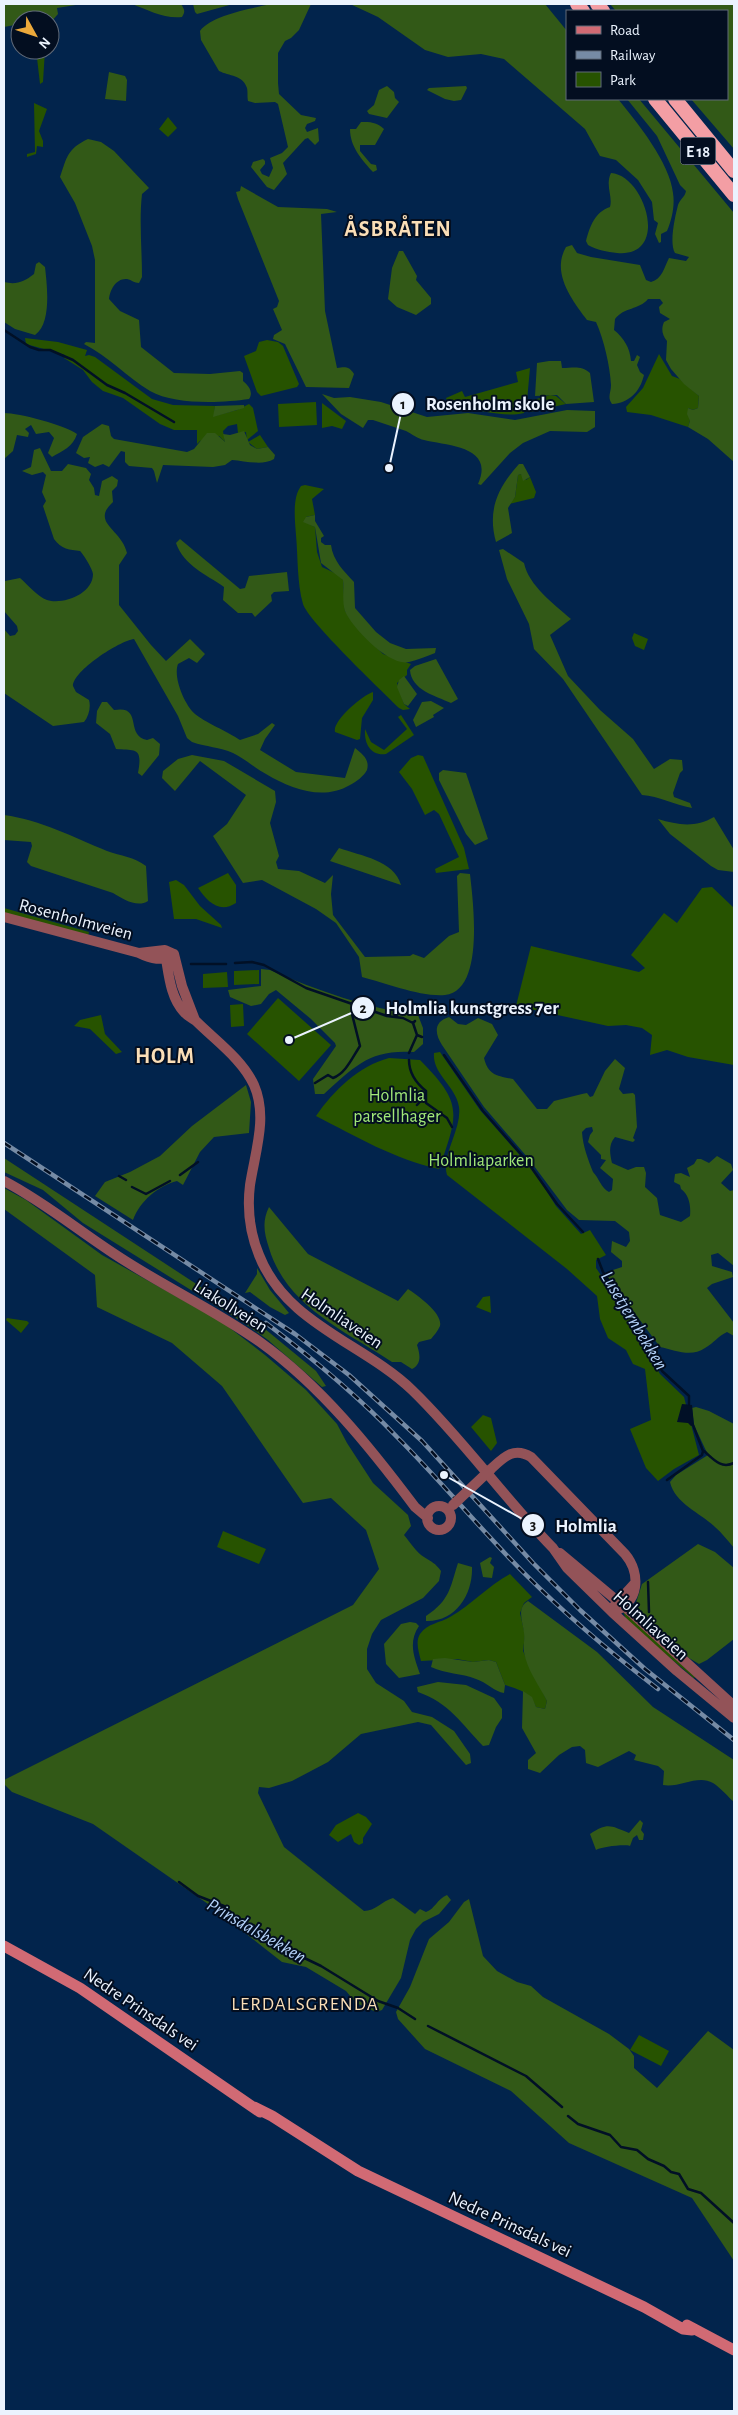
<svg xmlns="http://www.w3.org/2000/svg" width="738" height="2415" viewBox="0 0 738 2415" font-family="'Alegreya Sans',sans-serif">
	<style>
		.green { fill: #275300 }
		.forest { fill: #325917; fill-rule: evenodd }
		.water { fill: #011026 }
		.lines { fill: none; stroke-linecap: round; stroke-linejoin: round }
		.stream { stroke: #011026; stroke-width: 2.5 }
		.tertiary { stroke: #935358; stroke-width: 10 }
		.secondary { stroke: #d16a74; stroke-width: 11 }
		.trunk { stroke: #f39ea4; stroke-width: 14 }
		.rail-casing { stroke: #768ba5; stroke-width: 4.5 }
		.rail { stroke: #030e20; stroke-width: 2.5; stroke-dasharray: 8; stroke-linecap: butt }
		.tertiary-bridge { stroke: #935358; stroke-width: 10 }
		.labels { text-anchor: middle; stroke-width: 4; stroke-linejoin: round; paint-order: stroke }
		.shield { fill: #030e20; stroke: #a5aebb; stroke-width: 1 }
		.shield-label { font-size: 16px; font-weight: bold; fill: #ebf3fe }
		.street-label { font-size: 18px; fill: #ebf3fe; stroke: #030e20 }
		.park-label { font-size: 18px; fill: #a1e878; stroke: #030e20 }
		.water-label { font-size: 19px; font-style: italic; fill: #b3d1f8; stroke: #030e20 }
		.neighbourhood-label { font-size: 19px; letter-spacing: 1px; fill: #fadeb7; stroke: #030e20 }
		.district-label { font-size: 22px; font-weight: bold; letter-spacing: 1px; fill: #fadeb7; stroke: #030e20 }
		.leader { fill: none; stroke: #ebf3fe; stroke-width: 2 }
		.callout-dot { fill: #ebf3fe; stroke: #030e20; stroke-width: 2 }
		.mark-label { font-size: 15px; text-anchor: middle; font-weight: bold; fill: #111 }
		.callout-label { font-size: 19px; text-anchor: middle; font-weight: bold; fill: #ebf3fe; stroke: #030e20; stroke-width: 4; stroke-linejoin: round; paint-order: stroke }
	</style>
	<rect width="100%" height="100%" fill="#02244c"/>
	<path class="green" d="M 39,50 L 45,50 L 43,82 L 40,84 L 37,58 L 42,55 Z
		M 34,103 L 47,109 L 39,131 L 43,141 L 43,147 L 37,146 L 36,154 L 27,157 L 27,154 L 35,152 Z
		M 168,117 L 177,128 L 168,137 L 159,129 Z
		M 25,338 L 58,342 L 87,350 L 85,356 L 89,355 L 95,357 L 152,399 L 173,405 L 215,406 L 214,416 L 237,410 L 249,404 L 253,408 L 258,431 L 247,440 L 246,432 L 238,433 L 237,424 L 228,426 L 223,431 L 225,442 L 219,436 L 200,441 L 197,444 L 197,430 L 174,430 L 160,424 L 123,398 L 103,391 L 92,382 L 83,370 L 64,358 L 65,355 L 26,344 Z
		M 267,340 L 278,342 L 283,346 L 299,384 L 297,387 L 261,396 L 257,392 L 244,356 L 256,351 L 259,342 Z
		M 659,354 L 672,376 L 680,379 L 699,396 L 698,408 L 693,410 L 688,408 L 690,421 L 688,427 L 651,415 L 627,412 L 626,407 L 643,388 Z
		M 530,368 L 527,401 L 524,413 C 500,419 475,406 451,409 L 446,398 L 462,391 L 465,397 L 518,382 L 516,372 Z
		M 550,395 L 556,396 L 566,404 L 530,412 L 533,400 Z
		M 316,402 L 317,425 L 279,427 L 278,404 Z
		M 322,403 L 346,421 L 342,429 L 332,426 L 322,428 Z
		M 260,435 L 268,447 L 257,449 L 248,442 Z
		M 521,474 L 526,480 L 530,477 L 536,492 L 534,498 L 509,504 L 515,497 L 518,475 Z
		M 305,485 L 324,489 L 312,499 L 315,515 L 306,517 L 311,525 L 315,527 L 317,552 L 322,567 L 339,575 L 343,580 L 345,611 L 366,637 L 383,654 L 411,664 L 407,670 L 407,675 L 397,683 L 404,704 L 410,709 L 403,710 L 399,708 C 382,691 308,621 303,604 C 297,583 298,557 296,535 C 295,521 292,498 301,486 Z
		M 634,633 L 648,639 L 644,650 L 635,646 L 632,638 Z
		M 373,692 L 373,700 L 362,718 L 360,739 L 357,740 L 335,732 C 332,721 363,695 373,692 Z
		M 401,715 L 414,735 L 386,754 C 370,756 364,743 365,729 L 371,742 L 384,750 L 407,729 L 398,717 Z
		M 418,755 L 423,756 L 464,848 L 469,869 L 436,873 L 435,869 L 459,857 L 439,814 L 434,810 L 425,815 L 412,789 L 399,772 L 411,758 Z
		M 228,873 L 236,885 L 236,903 C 219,914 207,901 198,888 Z
		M 176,880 L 184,885 L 200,906 L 221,925 L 222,928 L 196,919 L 174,919 L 169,882 Z
		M 712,887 L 734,908 L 734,1065 L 688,1057 L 667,1050 L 650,1055 L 652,1035 L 642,1028 L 626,1025 L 608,1026 L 516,1006 L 531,946 L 639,972 L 645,968 L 631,955 L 664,913 L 677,923 L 702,888 Z
		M 4,908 L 89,932 L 88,936 L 4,913 Z
		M 259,970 L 259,984 L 234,985 L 234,971 Z
		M 227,972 L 228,987 L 203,988 L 203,974 Z
		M 278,998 L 331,1045 L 299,1081 L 247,1034 Z
		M 243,1004 L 244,1026 L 231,1027 L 230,1005 Z
		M 101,1015 L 105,1034 L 122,1052 L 116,1054 L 90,1029 L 74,1026 L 80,1020 Z
		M 440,1052 L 480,1110 L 534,1171 L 556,1206 L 581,1234 L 590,1230 L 606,1255 L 596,1260 L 596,1268 L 623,1307 L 660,1374 L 684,1397 L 699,1455 L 674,1469 L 658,1481 L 646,1468 L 630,1429 L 651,1420 L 645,1369 L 633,1364 L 626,1350 L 608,1338 L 600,1319 L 597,1296 L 567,1269 L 447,1175 C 441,1155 462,1129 459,1107 C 456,1086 432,1074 434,1053 Z
		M 389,1058 L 420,1060 C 464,1104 458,1114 439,1169 C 394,1159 357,1137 316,1116 C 334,1090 359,1066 389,1058 Z
		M 490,1296 L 491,1313 L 476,1307 L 483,1297 Z
		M 7,1318 L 27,1321 L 29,1323 L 21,1333 L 6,1320 Z
		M 483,1415 L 491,1418 L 497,1443 L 491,1451 L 471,1427 Z
		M 223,1531 L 266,1549 L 259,1564 L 217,1547 Z
		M 510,1574 L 532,1597 L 524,1603 L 520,1613 L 525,1635 L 523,1651 L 547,1701 L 545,1709 L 536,1707 C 530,1692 520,1690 505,1685 L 496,1662 L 489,1660 L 473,1662 L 457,1659 L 421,1661 C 419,1652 415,1642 420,1634 C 428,1623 440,1623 450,1617 C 471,1605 488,1586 510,1574 Z
		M 623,1611 L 695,1677 L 694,1678 L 627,1622 Z
		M 358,1813 L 366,1817 L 372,1824 L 363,1838 L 363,1843 L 359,1845 L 354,1842 L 351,1834 L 338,1842 L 329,1835 L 336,1825 Z
		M 639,2035 L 669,2051 L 661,2066 L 630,2050 Z"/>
	<path class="forest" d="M 4,4 L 82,4 L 57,8 L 58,14 L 51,22 L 50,20 L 20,20 L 20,24 L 4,27 Z
		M 132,4 L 181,4 C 184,9 186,11 182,17 C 164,19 148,10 132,4 Z
		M 193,4 L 233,4 L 197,14 L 195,12 Z
		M 270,4 L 311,4 L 299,30 L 291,38 L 285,41 L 278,53 L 278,83 L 279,94 L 301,115 L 316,118 L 315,121 L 307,124 L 305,128 L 307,132 L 318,128 L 319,141 L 315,145 L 308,138 L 305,139 L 283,163 L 287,174 L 274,190 L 267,187 L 251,167 L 253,162 L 263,159 L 265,161 L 265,164 L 260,170 L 262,174 L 269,177 L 273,168 L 270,158 L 282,153 L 288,147 L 278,104 L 275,102 L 255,103 L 248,101 C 247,96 248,93 247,88 C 243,75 229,76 219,71 L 201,40 L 200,31 C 212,15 251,9 270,4 Z
		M 350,4 L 545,4 L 567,31 L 567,99 L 618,99 C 637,122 670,163 673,193 C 675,205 672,219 667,231 L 661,234 L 661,242 L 659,243 L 655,234 L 658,223 L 654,220 L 652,202 L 638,180 L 616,160 L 600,156 L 585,129 L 504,59 L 481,54 L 448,57 L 425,50 L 378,17 Z
		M 610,4 L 734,4 L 734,149 L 691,99 L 727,99 L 727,11 L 616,11 Z
		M 109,72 L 125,76 L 127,80 L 126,101 L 105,99 Z
		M 387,86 L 394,92 L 395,98 L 399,102 L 387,118 L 369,114 L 367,111 L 374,105 L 379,90 Z
		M 466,86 L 467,88 L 461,100 L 454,101 L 445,99 L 427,90 L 429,88 Z
		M 627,99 L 639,99 L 734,213 L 734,462 L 708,439 L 688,427 L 690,421 L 687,414 L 688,408 L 693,410 L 698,408 L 699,396 L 684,384 L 671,369 L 666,360 L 667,341 C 662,335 661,329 664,322 L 670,319 L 660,313 L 659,307 L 663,303 L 660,299 L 648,299 C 639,310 624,307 615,319 L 614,330 C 624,338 630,348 631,361 L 634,361 L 637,355 L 640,357 L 637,365 L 640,372 L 644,375 C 640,392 629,403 612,404 C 607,397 611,393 611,385 C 610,366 604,340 596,322 L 587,320 C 572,300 551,273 566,247 L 572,245 L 577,253 L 591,257 L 640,265 L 646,280 L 651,282 C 662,279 664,268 669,258 L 686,261 L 689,257 L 675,253 C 669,243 675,217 678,205 C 680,199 685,197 686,191 L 680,185 L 657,136 Z
		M 361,122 C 370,122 377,122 384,129 L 375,145 L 360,145 L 360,151 L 371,164 L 376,165 L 377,170 L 373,172 C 362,160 350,147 350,129 L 356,129 Z
		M 88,139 L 101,142 L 114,151 L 149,188 L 142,194 C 139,221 142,249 142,277 L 139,283 C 134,283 132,280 127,279 C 116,278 110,290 109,299 L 120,311 L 139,320 L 141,347 L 174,373 L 210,374 L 240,371 L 243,373 L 243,381 C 248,385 254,392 249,399 C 222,403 174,405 150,391 C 127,377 108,356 84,344 L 86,342 L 95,343 L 95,260 L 92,246 L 75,203 L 60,177 C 67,157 67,149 88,139 Z
		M 611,173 C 645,175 671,258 617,253 C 607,252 597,250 588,245 L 586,241 C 590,226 595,212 610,207 C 613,196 605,185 611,173 Z
		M 241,186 L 278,207 L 327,209 L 337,212 L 321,214 L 325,311 L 337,368 C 345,367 349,366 354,374 L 349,388 L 306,387 L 285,344 L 273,339 L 274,335 L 282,330 L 273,309 L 277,307 L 279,301 L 238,199 L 236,192 L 240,191 Z
		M 399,251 L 403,251 L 417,276 L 416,280 L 431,298 L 431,304 L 416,315 L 397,307 L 388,299 L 392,268 Z
		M 39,262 L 45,267 C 47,285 52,323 35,335 L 15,329 L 4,322 L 4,282 C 16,285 24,282 34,274 L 36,264 Z
		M 549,361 L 561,361 L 562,368 C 573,368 581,365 590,373 L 594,402 L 566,404 L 557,395 L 535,396 L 537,363 Z
		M 322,394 L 334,398 L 350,397 L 381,402 L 427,417 L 468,413 L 515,420 L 567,410 L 595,411 L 595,427 L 587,432 L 550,431 L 523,443 L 510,453 L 481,485 L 478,484 C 495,446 448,446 424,440 C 418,439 412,434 406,431 C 395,427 384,424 373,420 L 368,420 L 363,428 L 341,414 Z
		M 244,405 L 244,408 L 213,417 L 215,406 Z
		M 4,413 C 19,413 65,425 77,434 C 73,447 62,451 52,457 L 48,453 L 54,438 L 49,432 L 36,434 L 31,425 L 25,429 L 29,433 L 28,437 L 17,435 L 13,451 L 4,459 Z
		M 102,424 L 109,426 L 111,436 L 114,439 L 187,452 L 194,449 L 207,433 L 215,433 L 225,442 L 223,434 L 230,435 L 244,431 L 250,445 L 257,449 L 268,447 L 275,455 L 274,459 C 263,466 245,461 232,460 L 225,465 L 213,467 L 163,465 L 157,483 L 154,471 L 152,468 L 129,466 L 125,462 L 125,452 L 121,451 L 109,467 L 103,464 L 95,467 L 88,463 L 90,457 L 84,458 L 76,453 L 83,437 Z
		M 40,448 L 51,471 L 62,471 L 68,464 L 86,468 L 91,474 L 89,480 L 94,488 L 95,495 L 99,496 L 102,481 L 112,476 L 118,480 L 117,486 L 112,491 L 113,502 C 90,523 122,529 127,553 L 119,565 L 119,605 L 151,645 L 166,661 L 190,639 L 205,654 L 197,663 L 189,658 L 178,664 C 173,677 184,704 195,714 C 203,721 228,732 240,740 L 258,734 L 272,723 L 275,725 L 265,739 L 260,750 L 296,772 L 345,778 L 355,748 C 362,754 370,759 367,770 C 364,776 356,782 350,785 C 323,801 291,789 266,774 C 255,768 245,759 233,753 C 220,747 206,747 192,742 L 187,738 L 178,716 L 134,639 C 119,641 73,671 73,686 L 76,692 L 89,700 C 91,707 89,716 84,722 L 53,726 L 4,693 L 4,629 L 10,636 L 15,635 L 18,631 L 17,626 L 4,611 L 5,581 L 20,578 C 28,585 38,597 47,600 C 63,605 93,594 93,574 C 93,570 84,555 80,551 C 70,550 61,549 54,539 L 43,506 L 46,501 L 42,492 L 46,475 L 43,472 L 32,475 L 22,471 L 31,467 L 34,450 Z
		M 519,464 L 523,464 L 530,477 L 523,481 L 521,474 L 518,475 L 515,497 L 508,508 L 512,533 L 496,542 C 487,510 498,487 519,464 Z
		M 315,515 L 315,521 L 324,536 L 321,538 L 321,542 L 325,545 L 331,545 C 333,561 344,571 354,582 L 355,608 L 376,632 L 390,643 L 406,649 L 436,648 L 435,653 C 427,656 417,660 409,662 C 390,667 352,628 345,611 C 342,602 344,590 343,580 L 321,563 L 315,527 L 303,522 L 306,517 Z
		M 180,539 L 240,589 L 245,588 L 249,576 L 287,572 L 289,591 L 274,592 L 271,595 L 272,601 L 255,617 L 252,613 L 238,613 L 223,600 L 224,587 C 206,574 184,566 176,543 Z
		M 503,549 L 524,563 C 529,586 554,604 571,619 L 550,635 L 568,676 L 600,710 L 633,739 L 654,769 L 670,759 L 682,760 L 683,770 L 680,773 L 673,793 L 674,797 L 690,803 L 692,808 C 674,805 659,796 642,795 L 563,679 L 534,649 L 529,624 L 507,579 L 499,550 Z
		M 436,659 L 458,699 L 451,703 C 436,696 411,690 410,670 L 415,666 Z
		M 404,676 L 417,694 L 408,706 L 404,704 L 397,687 L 399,680 Z
		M 431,701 L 444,708 L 433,715 L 434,717 L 416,727 L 413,720 L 422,702 Z
		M 102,702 L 107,702 L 114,710 C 144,705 124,735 147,740 L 153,738 L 160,744 L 159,755 L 142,776 L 138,773 C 143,746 135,751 116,749 L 110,734 L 96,723 L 97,711 Z
		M 192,755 L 224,761 L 275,791 L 276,802 L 270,823 L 279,856 L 276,862 L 278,869 L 299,871 L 325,883 L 333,875 L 331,894 L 333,915 L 365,957 L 410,956 L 413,954 L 424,958 L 449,936 L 459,932 L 457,876 L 460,873 L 470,874 C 473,901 485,991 445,995 C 420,997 386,983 362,977 L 359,957 L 336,923 L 316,909 L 262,880 L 243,883 L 213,836 L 227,824 L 246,795 L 200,761 L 175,791 L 162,778 L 163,771 L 178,759 Z
		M 443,770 L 466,773 L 488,839 L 475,845 L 466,834 L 439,780 L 439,773 Z
		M 4,815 C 41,820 73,837 107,851 C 121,856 134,857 146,866 L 148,901 C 137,908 123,899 113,893 L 31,866 L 27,862 L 32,846 L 31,842 L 4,840 Z
		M 714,817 L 734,850 L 734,872 L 718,870 L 711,866 L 670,834 L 658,819 C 678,825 695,828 714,817 Z
		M 339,848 C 361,856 394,860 401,885 L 330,861 Z
		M 261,969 L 270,970 C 319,991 366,1008 418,1015 L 423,1028 L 423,1044 L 414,1052 C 370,1049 355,1066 324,1094 L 315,1094 L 313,1079 L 336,1046 L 335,1043 L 311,1019 L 276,990 L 269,994 L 261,1004 L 251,1006 L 230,997 L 228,990 L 261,986 Z
		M 449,1017 L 458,1024 L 466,1025 L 478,1018 L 492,1024 L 498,1035 L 484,1058 C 488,1075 497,1076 513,1079 L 537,1109 L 547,1109 L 554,1101 L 582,1094 L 587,1093 L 590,1097 L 593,1096 L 605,1071 L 615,1059 L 625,1068 L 619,1089 L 623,1094 L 633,1093 L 635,1095 L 637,1127 L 633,1138 L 635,1140 L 633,1142 L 615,1137 C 608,1145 610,1154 612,1163 L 628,1170 L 636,1167 L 644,1167 L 646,1173 L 645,1187 L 657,1198 L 660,1215 L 681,1222 L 690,1216 C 691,1205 689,1195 681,1189 L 680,1185 L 674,1182 L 675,1174 L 681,1173 L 690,1177 L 687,1168 L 694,1164 L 697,1159 L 701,1159 L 709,1163 L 717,1156 L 731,1164 L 733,1170 L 721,1183 L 730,1191 L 734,1190 L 734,1266 L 718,1253 L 711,1255 L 712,1266 L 732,1272 L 733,1277 L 712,1284 L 707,1288 L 734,1323 L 734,1336 L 727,1332 C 718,1336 714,1343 705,1348 C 691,1358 675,1350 660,1347 L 607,1276 L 610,1271 L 622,1267 L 622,1261 L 611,1252 L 612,1241 L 626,1247 L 630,1241 L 629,1232 L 615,1221 L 579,1220 L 567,1210 L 528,1158 L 484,1107 L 442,1045 C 435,1034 433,1022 449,1017 ZM 592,1127 L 593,1131 L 590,1135 L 588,1142 L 601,1155 L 601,1159 L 606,1160 L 600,1168 L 613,1179 L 612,1190 L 609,1192 C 601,1188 599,1178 593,1172 C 588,1159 583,1147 582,1132 L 586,1128 Z
		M 246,1085 L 251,1102 L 249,1133 L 214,1137 L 200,1152 L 183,1185 L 177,1181 C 158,1186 140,1201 133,1220 L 95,1196 L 105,1182 L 130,1172 L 160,1156 L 192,1126 Z
		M 4,1158 L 265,1329 L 316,1371 L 326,1386 L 322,1387 L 268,1340 L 244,1323 L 83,1223 L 43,1190 L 4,1172 Z
		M 4,1188 L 26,1200 L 102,1255 L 222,1322 L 265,1355 L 306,1390 L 337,1424 L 347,1443 L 373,1483 L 408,1515 L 411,1526 L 404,1535 C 410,1542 416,1552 424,1557 C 432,1562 435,1563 441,1571 L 439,1581 L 423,1598 L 381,1620 L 372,1634 L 367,1649 L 367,1669 L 376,1683 L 404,1701 L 412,1712 L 432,1717 L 454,1731 L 470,1754 L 471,1763 L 466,1765 L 431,1725 L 418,1722 L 361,1734 L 328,1762 L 292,1781 L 269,1788 L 259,1787 L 258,1793 L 284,1847 L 364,1911 C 375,1911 382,1901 393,1898 L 415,1914 L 420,1909 L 426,1912 C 435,1909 437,1899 447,1895 L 451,1900 L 439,1914 L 423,1922 L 416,1929 L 410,1940 L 401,1978 L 382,2010 L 376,2012 L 356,2003 L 346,1991 L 306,1967 L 282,1962 L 208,1904 L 93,1824 L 12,1792 L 4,1784 L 4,1780 L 353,1605 L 379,1569 L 366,1530 L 331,1498 L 303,1503 L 222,1386 L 172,1343 L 97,1307 L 95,1275 L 4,1209 Z
		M 269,1207 L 308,1254 L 398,1301 L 408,1289 C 417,1295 443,1313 440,1326 C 438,1331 434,1335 431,1339 L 419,1342 L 417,1345 C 420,1354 422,1364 412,1369 L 401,1362 L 392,1362 C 345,1331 286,1306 269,1248 C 264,1233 262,1221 269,1207 Z
		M 257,1268 L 270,1290 L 289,1313 L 285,1315 L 270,1307 L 250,1292 L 245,1293 L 257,1274 Z
		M 696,1407 L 709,1411 L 734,1424 L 734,1548 C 728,1541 722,1533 715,1527 C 701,1513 675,1504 670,1482 L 676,1475 L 708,1455 L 694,1425 L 692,1408 Z
		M 698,1544 L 715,1552 L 734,1568 L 734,1639 L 707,1660 L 699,1664 L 689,1658 L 635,1606 L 642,1584 Z
		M 490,1557 L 492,1558 L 490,1563 L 494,1567 L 492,1578 L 483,1577 L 480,1563 Z
		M 458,1563 L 472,1567 C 473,1594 456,1622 426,1621 L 426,1616 C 450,1600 450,1588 458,1563 Z
		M 528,1601 L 597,1652 L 653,1707 L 734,1760 L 734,1802 C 728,1797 721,1788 713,1783 C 698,1774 680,1788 663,1785 L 664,1771 L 658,1766 L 634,1760 L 636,1755 L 629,1751 L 598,1767 L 586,1763 L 585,1750 L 580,1746 L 572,1747 L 559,1755 L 540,1773 L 528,1769 L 528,1760 L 536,1753 L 522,1728 L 523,1691 L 532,1697 L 536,1707 L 545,1709 L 547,1701 C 539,1685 527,1670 524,1652 C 523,1646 525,1639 524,1633 C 523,1622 516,1608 528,1601 Z
		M 410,1622 L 416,1623 L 419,1626 C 408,1642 414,1657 420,1674 L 399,1678 L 386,1664 L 384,1644 L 401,1624 Z
		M 445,1658 L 473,1662 L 489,1660 L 496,1662 L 505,1685 L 504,1693 C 495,1692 486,1682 476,1679 C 461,1673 446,1674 431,1667 L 433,1659 Z
		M 438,1682 L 466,1685 L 494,1698 L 502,1709 L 502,1718 L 496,1727 L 489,1745 L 483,1746 C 461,1723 449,1703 418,1692 L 417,1687 Z
		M 640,1820 L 643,1823 L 641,1830 L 644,1834 L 643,1840 L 639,1840 L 637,1835 L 633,1838 L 630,1846 C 624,1844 601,1847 596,1850 L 590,1834 C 608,1822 611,1826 629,1833 Z
		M 469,1899 L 483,1956 L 497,1971 L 517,1982 L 531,1986 L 543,1997 L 609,2034 L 629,2049 L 634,2056 L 634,2068 L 657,2088 L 708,2031 L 734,2050 L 734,2261 L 692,2198 L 569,2143 L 511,2091 L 425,2049 L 398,2019 L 396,2012 L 410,1987 L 429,1939 L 449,1922 L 464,1902 Z"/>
	<path class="water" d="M 682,1404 L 692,1405 L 694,1425 L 691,1426 L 688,1423 L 677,1422 Z"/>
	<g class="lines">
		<path class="stream" d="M 4,330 L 30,347 L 39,350 L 50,350 L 73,360 L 107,385 L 125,393 L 174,422
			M 235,963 L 252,962 L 264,965 L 306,988 L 387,1016 L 403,1018 L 413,1023
			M 191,964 L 226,964
			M 415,1021 L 413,1023 L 417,1035 L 422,1037
			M 409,1053 L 417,1035
			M 444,1055 L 483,1111 L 526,1160 L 557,1204 L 583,1232
			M 409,1060 C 409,1073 416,1083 426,1091 L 426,1103 L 447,1118 L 452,1127
			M 315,1083 L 328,1075 L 333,1078 C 346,1073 352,1058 360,1046 L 352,1014 L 358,1005
			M 417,1105 L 425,1096
			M 180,1175 L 198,1162
			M 119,1176 L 126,1180
			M 132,1187 L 146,1194 L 170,1181
			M 598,1259 L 603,1272 L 633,1318 L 662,1371 L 689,1396 L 689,1404
			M 704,1451 C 714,1460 721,1469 734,1463
			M 667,1480 L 702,1455 L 703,1451 L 693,1425
			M 648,1582 L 649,1612
			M 179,1882 L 198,1896 L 224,1906 L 231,1914 L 275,1944 L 289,1947 L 296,1954 L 321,1966 L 378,2001 L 398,2008 L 415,2019
			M 428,2026 L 526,2076 L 562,2107
			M 568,2116 L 578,2124 L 610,2135 L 621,2147 L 637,2150 L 648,2159 L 664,2166 L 671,2172 L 679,2174 L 688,2189 L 701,2193 L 734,2223"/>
		<path class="tertiary" d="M 4,917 L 139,953 C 151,959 162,962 174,954
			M 139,953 L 165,950 L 174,954
			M 174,954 L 182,986 L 195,1020
			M 166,959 C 169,977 171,998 184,1012 C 187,1016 192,1018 196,1021 C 216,1041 242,1059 254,1085 C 268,1117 255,1152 250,1185 C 247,1209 250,1233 259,1255 C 286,1324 363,1343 412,1390 C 462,1438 504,1498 553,1548 L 567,1568 L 612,1612 L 677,1671 L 734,1718
			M 4,1181 C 48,1204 85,1236 127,1262 C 171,1290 218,1312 260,1342 C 321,1386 370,1447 415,1507 L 428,1518
			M 490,1470 C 503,1458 513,1446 531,1457 L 625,1554 C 641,1573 640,1604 612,1612
			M427 1518a12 12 0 1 1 24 0a12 12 0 1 1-24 0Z
			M 560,1553 L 633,1614 L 734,1706
			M 614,1606 L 635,1583"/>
		<path class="secondary" d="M 4,1946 L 80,1988 L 260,2112
			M 254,2107 L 272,2116 L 358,2171 L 644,2307 L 683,2329 L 692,2330
			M 687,2325 L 734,2350"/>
		<path class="trunk" d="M 577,4 L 583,11
			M 597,4 L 603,11
			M 655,99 L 734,195
			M 675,99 L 734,171"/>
		<g class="rail-casing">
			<path id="rail" d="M 4,1143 L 295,1334 L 349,1375 L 422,1441 L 533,1563 L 580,1610 L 645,1669 L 734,1740
				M 266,1323 C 312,1358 357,1395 397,1437 C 441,1481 480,1529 524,1573 C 566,1615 611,1653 658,1689"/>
		</g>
		<use href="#rail" class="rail"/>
		<path class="tertiary-bridge" d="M 453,1505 L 490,1470"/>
	</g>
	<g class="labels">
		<rect class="shield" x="680.5" y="137.5" width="35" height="27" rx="4"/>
		<g class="shield-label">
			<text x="698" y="157">E 18</text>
		</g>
		<g class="street-label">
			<text transform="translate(76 919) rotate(15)" y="6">Rosenholmveien</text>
			<text transform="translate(231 1306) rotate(32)" y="6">Liakollveien</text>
			<text transform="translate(342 1318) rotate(34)" y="6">Holmliaveien</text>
			<text transform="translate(651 1625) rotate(42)" y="6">Holmliaveien</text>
			<text transform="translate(141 2009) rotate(34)" y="6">Nedre Prinsdals vei</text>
			<text transform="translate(510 2224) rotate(25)" y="6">Nedre Prinsdals vei</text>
		</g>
		<g class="park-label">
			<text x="397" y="1101">Holmlia<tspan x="397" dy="21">parsellhager</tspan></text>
			<text x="481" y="1166">Holmliaparken</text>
		</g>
		<g class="water-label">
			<text transform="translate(635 1320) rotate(59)" y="7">Lusetjernbekken</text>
			<text transform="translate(257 1930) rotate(30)" y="7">Prinsdalsbekken</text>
		</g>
		<g class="neighbourhood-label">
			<text x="305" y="2010">LERDALSGRENDA</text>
		</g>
		<g class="district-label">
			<text x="398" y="236">ÅSBRÅTEN</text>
			<text x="165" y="1063">HOLM</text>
		</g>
	</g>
	<path class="leader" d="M389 468L403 404M289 1040L363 1008M444 1475L533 1525"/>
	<g class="callout-dot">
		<circle cx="389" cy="468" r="5"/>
		<circle cx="289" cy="1040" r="5"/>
		<circle cx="444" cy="1475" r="5"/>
		<circle cx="403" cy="404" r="12"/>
		<circle cx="363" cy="1008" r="12"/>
		<circle cx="533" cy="1525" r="12"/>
	</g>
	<g class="mark-label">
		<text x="403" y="409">1</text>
		<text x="363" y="1013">2</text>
		<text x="533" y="1530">3</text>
	</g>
	<g class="callout-label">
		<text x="490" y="410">Rosenholm skole</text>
		<text x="472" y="1014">Holmlia kunstgress 7er</text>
		<text x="586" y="1532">Holmlia</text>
	</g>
	<rect width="738" height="2415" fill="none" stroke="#ebf3fe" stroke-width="10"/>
	<rect x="566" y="10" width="162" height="90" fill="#030e20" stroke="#606a79"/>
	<rect x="576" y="26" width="25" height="8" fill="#d16a74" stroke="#606a79"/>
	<text x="610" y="35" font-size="15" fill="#ebf3fe">Road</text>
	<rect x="576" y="51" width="25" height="8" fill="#768ba5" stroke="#606a79"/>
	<text x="610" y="60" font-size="15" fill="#ebf3fe">Railway</text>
	<rect x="576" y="72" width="25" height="15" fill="#275300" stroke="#606a79"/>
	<text x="610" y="85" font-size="15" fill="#ebf3fe">Park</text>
	<g transform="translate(35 35) rotate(130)"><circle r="24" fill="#030e20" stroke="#606a79"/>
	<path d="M0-4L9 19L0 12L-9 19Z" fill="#eca93b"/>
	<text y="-8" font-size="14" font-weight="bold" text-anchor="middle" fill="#ebf3fe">N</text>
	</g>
</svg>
